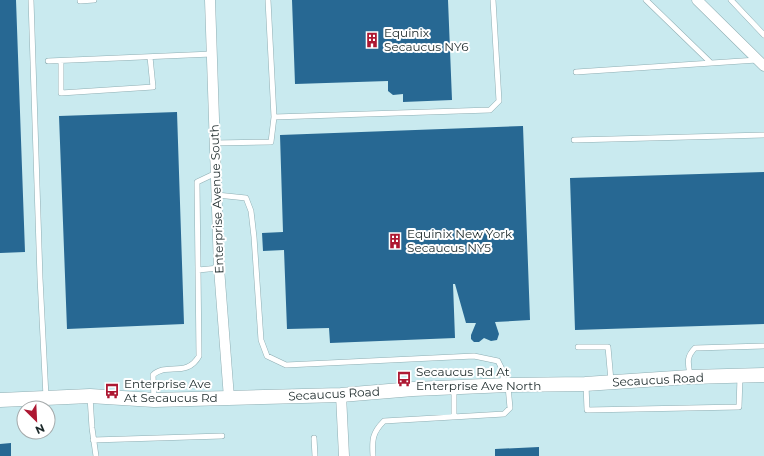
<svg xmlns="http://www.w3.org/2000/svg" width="764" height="456" viewBox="0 0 764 456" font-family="Montserrat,sans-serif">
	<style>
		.building { fill: #276893 }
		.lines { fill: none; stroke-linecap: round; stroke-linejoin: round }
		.lane-casing { stroke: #8faeb3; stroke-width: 6 }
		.street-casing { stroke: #8faeb3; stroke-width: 11 }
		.secondary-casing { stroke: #8faeb3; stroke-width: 15 }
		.lane { stroke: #fff; stroke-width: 5 }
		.street { stroke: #fff; stroke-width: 10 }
		.secondary { stroke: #fff; stroke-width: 14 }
		.labels { text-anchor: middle; stroke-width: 4; stroke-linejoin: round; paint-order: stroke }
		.poi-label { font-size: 12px; fill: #1c292a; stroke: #fff; text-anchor: start }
		.street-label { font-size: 12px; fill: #1c292a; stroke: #fff }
	</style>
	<rect width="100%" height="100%" fill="#c9eaef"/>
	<path class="building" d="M 0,0 L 16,0 L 25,252 L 0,253 Z
		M 292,0 L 448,0 L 452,100 L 403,102 L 403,94 L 393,95 L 388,91 L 388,81 L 295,84 Z
		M 177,112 L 184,324 L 67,329 L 59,116 Z
		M 523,126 L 530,320 L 495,322 L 499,334 L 497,340 L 491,341 L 484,338 L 479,342 L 474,342 L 471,339 L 471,335 L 476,323 L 466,323 L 455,284 L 453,284 L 455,338 L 330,343 L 329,328 L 287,329 L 284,250 L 263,251 L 262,233 L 283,232 L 280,135 Z
		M 764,172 L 764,324 L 575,330 L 570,178 Z
		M 11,443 L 11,456 L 0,456 L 0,444 Z
		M 539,447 L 539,456 L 495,456 L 495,449 Z"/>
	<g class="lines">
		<g class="lane-casing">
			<path id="lane" d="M 31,0 L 40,278 L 46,397
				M 268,0 L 274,117 L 490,110 L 499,101 L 493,0
				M 646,0 L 711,63
				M 731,0 L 764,35
				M 80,1 L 94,0
				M 48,61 L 212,54
				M 61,61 L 61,93 L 153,87 L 150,57
				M 576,72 L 757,60
				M 574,140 L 764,135
				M 215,143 L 271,142 L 274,117
				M 217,195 L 246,198 L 251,211 L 254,237 L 261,340 L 267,356 L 286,365 L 474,356 L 498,361 L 503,371 L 503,384
				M 198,270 L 219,268
				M 578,347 L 608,347 L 611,381
				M 690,375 C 688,363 686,357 695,348 L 764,346
				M 586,385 L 587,410 L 739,407 L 740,377
				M 454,389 L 454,417
				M 90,397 L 92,428 L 96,456
				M 154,399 L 153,375 C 166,362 187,378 199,356 L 197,182 L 216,173
				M 314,438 L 315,456
				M 93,440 L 222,436
				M 373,456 C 372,440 372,433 384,421 L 504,414 L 510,408 L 508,386"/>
		</g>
		<g class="street-casing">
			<path id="street" d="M 210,0 L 219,268 L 229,398
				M 697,0 L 764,66
				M 341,395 L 344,456"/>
		</g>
		<g class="secondary-casing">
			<path id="secondary" d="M 0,400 L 90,396 L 154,400 L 341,395 L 413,389 L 508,385 L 585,384 L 690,377 L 764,375"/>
		</g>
		<use href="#lane" class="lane"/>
		<use href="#street" class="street"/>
		<use href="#secondary" class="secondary"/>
	</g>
	<defs>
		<g id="building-bare" transform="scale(1.2)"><path d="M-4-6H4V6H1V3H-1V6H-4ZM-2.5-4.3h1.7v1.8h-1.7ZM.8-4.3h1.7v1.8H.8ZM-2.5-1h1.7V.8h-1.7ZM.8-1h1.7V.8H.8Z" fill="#ad1832" stroke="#fff" stroke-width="2.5" paint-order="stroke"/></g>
		<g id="bus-bare" transform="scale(1.2)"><path d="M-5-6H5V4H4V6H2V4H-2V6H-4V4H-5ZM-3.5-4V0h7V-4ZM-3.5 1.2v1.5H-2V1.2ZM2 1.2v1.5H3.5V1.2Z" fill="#ad1832" stroke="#fff" stroke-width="2.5" paint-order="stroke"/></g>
	</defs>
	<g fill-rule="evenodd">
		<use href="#building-bare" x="372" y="40"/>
		<use href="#building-bare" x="395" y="241"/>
		<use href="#bus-bare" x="404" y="379"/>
		<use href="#bus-bare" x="112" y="391"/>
	</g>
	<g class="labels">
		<g class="poi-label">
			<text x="384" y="37">Equinix<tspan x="384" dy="14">Secaucus NY6</tspan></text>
			<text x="407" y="238">Equinix New York<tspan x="407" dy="14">Secaucus NY5</tspan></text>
			<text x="416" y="376">Secaucus Rd At<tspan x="416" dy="14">Enterprise Ave North</tspan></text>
			<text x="124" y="388">Enterprise Ave<tspan x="124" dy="14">At Secaucus Rd</tspan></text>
		</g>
		<g class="street-label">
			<text transform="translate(217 199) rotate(-92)" y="4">Enterprise Avenue South</text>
			<text transform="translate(658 380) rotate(-3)" y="4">Secaucus Road</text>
			<text transform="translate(334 394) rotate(-3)" y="4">Secaucus Road</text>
		</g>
	</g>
	<g transform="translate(36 420) rotate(156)"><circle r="19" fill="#ffffff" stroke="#a4a9aa"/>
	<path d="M0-3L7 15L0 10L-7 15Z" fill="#ad1832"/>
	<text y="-6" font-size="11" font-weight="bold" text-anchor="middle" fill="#1c292a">N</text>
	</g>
</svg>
